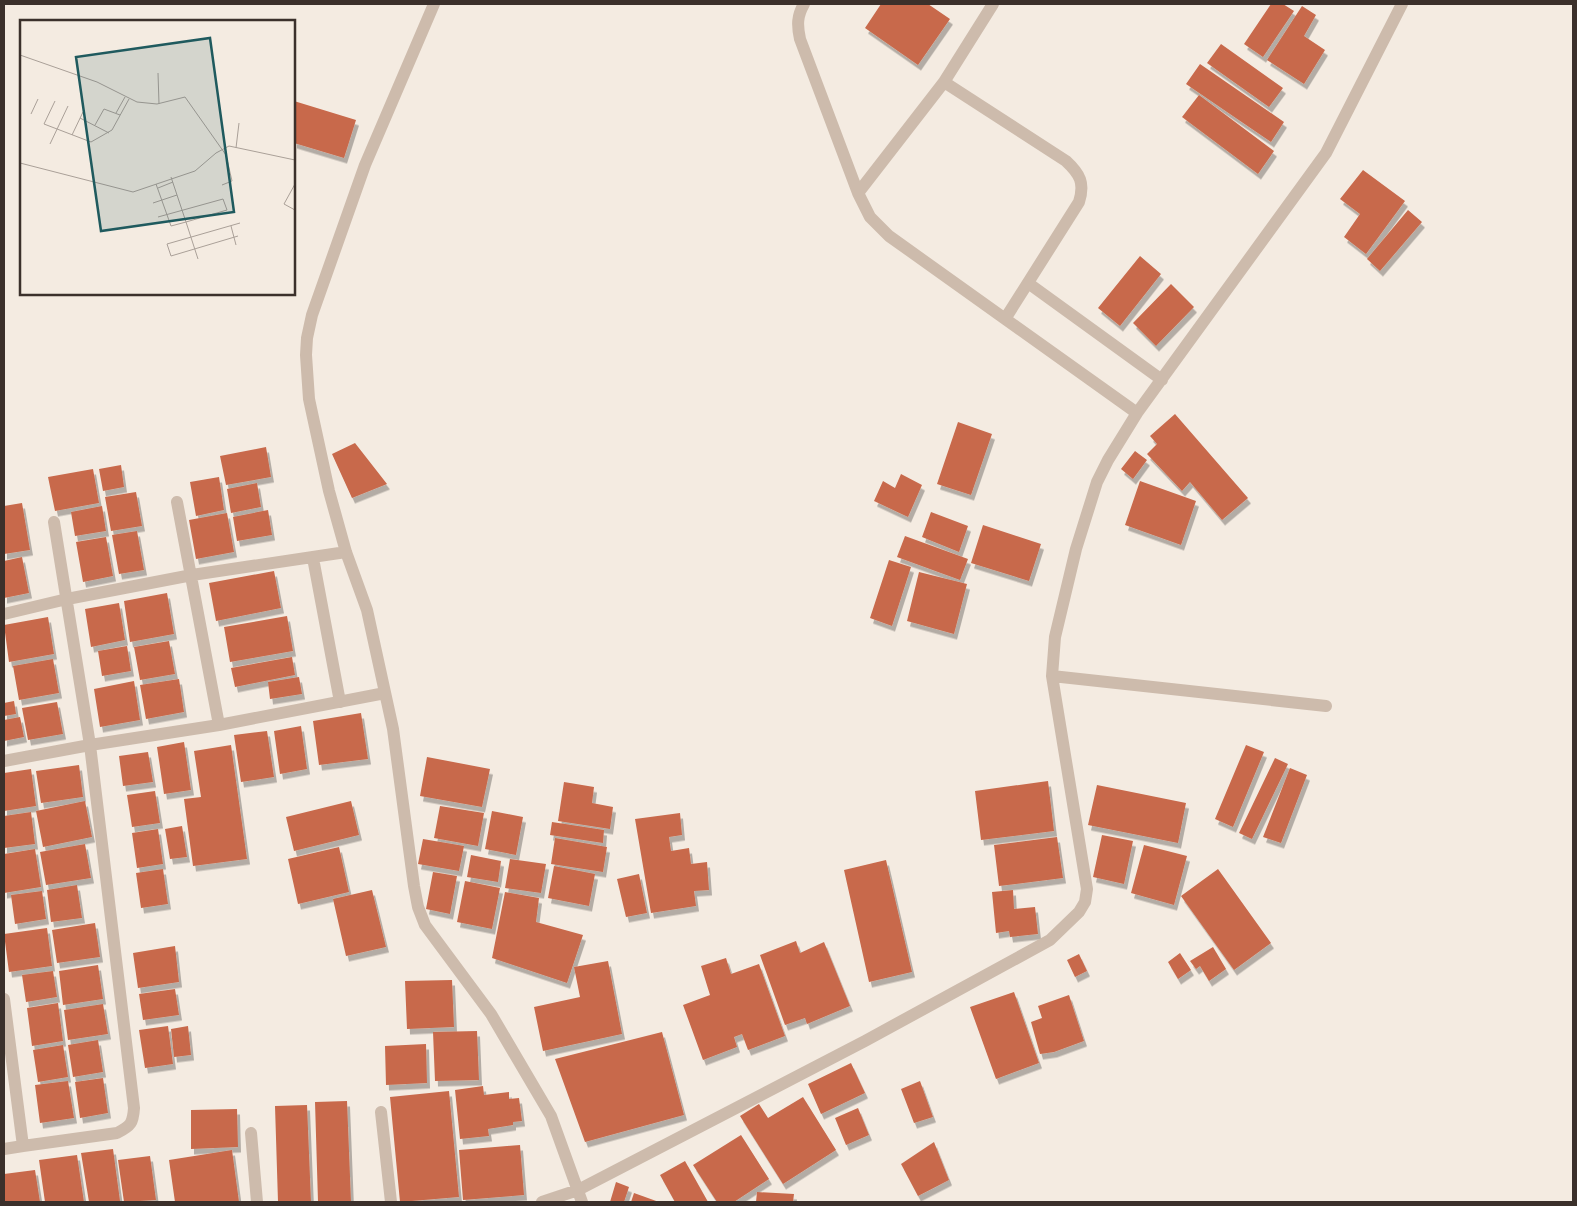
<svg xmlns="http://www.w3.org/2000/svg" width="1577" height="1206" viewBox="0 0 1577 1206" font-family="'Space Grotesk',sans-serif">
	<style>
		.building { fill: #c8694b; filter: url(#shadow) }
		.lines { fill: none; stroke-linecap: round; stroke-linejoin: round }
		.minor { stroke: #cdbbac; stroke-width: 12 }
		.inset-road { fill: none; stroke: #aaa098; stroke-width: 1 }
		.view { fill: #1f5a5e; fill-opacity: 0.15; stroke: #1f5a5e; stroke-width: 2.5 }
		.inset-edge { fill: none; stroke: #3b302b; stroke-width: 2.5 }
	</style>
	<defs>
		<filter id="shadow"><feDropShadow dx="3" dy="5.5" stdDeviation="0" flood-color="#0004"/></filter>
	</defs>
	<rect width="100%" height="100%" fill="#f4ebe1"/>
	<path class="building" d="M 881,4 L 928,4 L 950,19 L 918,65 L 865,28 Z
		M 1271,4 L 1283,4 L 1294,11 L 1263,57 L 1244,44 Z
		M 1302,6 L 1316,15 L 1304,36 L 1325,50 L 1304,84 L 1267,60 Z
		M 1221,44 L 1283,88 L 1269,107 L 1207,63 Z
		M 1200,64 L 1284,122 L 1271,142 L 1186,84 Z
		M 1199,95 L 1274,151 L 1258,174 L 1182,117 Z
		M 294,101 L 356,120 L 344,158 L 294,143 Z
		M 1363,170 L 1405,201 L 1366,254 L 1344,237 L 1360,214 L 1340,199 Z
		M 1408,210 L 1422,222 L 1380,271 L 1367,259 Z
		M 1140,256 L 1161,274 L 1120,326 L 1098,308 Z
		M 1171,284 L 1194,307 L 1156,346 L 1133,323 Z
		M 1175,414 L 1248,498 L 1222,520 L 1190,482 L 1182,491 L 1147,454 L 1157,444 L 1150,436 Z
		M 958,422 L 992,434 L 971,495 L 937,484 Z
		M 355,443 L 387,484 L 352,498 L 332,454 Z
		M 266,447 L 271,477 L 226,485 L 220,456 Z
		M 1135,451 L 1147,460 L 1133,479 L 1121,469 Z
		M 121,465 L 124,487 L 103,491 L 99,469 Z
		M 93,469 L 99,503 L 55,511 L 48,477 Z
		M 901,474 L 922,485 L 908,517 L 874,501 L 883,481 L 895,488 Z
		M 219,477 L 224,510 L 196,516 L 190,482 Z
		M 1140,481 L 1196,501 L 1181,545 L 1125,525 Z
		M 257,483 L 261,507 L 231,513 L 227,489 Z
		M 136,492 L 142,526 L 111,531 L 105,497 Z
		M 22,503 L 30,550 L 4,554 L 4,506 Z
		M 102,506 L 106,531 L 75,536 L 71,512 Z
		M 268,510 L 272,535 L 237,541 L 233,517 Z
		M 931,512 L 968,526 L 959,552 L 922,537 Z
		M 227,513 L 234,552 L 196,559 L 189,520 Z
		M 983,525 L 1041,544 L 1029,581 L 971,563 Z
		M 137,531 L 144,570 L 119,574 L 112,535 Z
		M 905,536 L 968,559 L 960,580 L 897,557 Z
		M 106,537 L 113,576 L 83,582 L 76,542 Z
		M 22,557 L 29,593 L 4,598 L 4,561 Z
		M 889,560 L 911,567 L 892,626 L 870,618 Z
		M 274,571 L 281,608 L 216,621 L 209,583 Z
		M 919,572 L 967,584 L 954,634 L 907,621 Z
		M 167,593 L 174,634 L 130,642 L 124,601 Z
		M 119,603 L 125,640 L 91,647 L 85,609 Z
		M 287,616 L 293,651 L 230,662 L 224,627 Z
		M 48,617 L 54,654 L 9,662 L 4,625 Z
		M 169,641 L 175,674 L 140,680 L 134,647 Z
		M 127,646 L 131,671 L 102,676 L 98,651 Z
		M 292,657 L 295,675 L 235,687 L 231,668 Z
		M 53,659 L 59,693 L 19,700 L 13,666 Z
		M 299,677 L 302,694 L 270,699 L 268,682 Z
		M 179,679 L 184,712 L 146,719 L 140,685 Z
		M 134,681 L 140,720 L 100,727 L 94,689 Z
		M 14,701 L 16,714 L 4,716 L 4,703 Z
		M 57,702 L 63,734 L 28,740 L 22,708 Z
		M 361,713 L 368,759 L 319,765 L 313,721 Z
		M 20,717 L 24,737 L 4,741 L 4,720 Z
		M 301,726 L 307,769 L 280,774 L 274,731 Z
		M 267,731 L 274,777 L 241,782 L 234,735 Z
		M 184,742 L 191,790 L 164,794 L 157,747 Z
		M 231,745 L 247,859 L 193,866 L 184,799 L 201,797 L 194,751 Z
		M 1246,745 L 1264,752 L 1233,827 L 1215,819 Z
		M 148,752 L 153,782 L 123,786 L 119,756 Z
		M 427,757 L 490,769 L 482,807 L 420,796 Z
		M 1275,758 L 1288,764 L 1252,839 L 1239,833 Z
		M 79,765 L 83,797 L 41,803 L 36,771 Z
		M 1290,768 L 1307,775 L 1281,843 L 1263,837 Z
		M 31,769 L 36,806 L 4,811 L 4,773 Z
		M 1048,781 L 1054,831 L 981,840 L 975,791 Z
		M 564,782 L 594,787 L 592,803 L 613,807 L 610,829 L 558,821 Z
		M 1097,785 L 1186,803 L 1178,843 L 1088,825 Z
		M 155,791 L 160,823 L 132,827 L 127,795 Z
		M 85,801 L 92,837 L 43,847 L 36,811 Z
		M 351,801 L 359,835 L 294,851 L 286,817 Z
		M 440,806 L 484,813 L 478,846 L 434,838 Z
		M 492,811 L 523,817 L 516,855 L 485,849 Z
		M 31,812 L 35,844 L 4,848 L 4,816 Z
		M 680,813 L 682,835 L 669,837 L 671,851 L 689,848 L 691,864 L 707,862 L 709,890 L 694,891 L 696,906 L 651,913 L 635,819 Z
		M 552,822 L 604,830 L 603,843 L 550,835 Z
		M 182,826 L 187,857 L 170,859 L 165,829 Z
		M 158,829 L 163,864 L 137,868 L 132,833 Z
		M 1102,835 L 1133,841 L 1124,884 L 1093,877 Z
		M 1057,837 L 1063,878 L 999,886 L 994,845 Z
		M 555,838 L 607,847 L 603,872 L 551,864 Z
		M 423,839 L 464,846 L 459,871 L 418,864 Z
		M 85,844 L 91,878 L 46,885 L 40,852 Z
		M 1144,845 L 1187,856 L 1174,905 L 1131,893 Z
		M 339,847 L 349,892 L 298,904 L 288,859 Z
		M 35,849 L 41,887 L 4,893 L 4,854 Z
		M 471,855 L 501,861 L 498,882 L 467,877 Z
		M 510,859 L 546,864 L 541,893 L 505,888 Z
		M 886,860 L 912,972 L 869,982 L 844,870 Z
		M 554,866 L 595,874 L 589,906 L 548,898 Z
		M 163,869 L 168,904 L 141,908 L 136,873 Z
		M 1218,869 L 1271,943 L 1234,970 L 1181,896 Z
		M 433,872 L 457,876 L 450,914 L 426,909 Z
		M 639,874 L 647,913 L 626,917 L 617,879 Z
		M 465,881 L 500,888 L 492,929 L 457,922 Z
		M 77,885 L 82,918 L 51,922 L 47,890 Z
		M 372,890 L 386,947 L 346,956 L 333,899 Z
		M 1013,890 L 1014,909 L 1035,907 L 1038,934 L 1010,937 L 1009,931 L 996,933 L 992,892 Z
		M 42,891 L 46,919 L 15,924 L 11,895 Z
		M 505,892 L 539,898 L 536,922 L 583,935 L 567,983 L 492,958 Z
		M 95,923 L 100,957 L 57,963 L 52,930 Z
		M 47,928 L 52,966 L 9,972 L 4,934 Z
		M 796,941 L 800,953 L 824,942 L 850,1006 L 807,1024 L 805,1018 L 785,1025 L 760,955 Z
		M 175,946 L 179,982 L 138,988 L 133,953 Z
		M 1213,947 L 1226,969 L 1209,981 L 1200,966 L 1196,969 L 1190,961 Z
		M 1180,953 L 1191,970 L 1178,979 L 1168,962 Z
		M 1079,954 L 1087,971 L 1075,977 L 1067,960 Z
		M 726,958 L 731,974 L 759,964 L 785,1036 L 748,1050 L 742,1034 L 734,1037 L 737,1047 L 703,1060 L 683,1005 L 710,995 L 701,966 Z
		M 608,961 L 622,1034 L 543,1051 L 534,1007 L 580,997 L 574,967 Z
		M 98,965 L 103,999 L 63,1005 L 59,971 Z
		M 53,971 L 57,997 L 26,1002 L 22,975 Z
		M 452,980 L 454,1027 L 407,1029 L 405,981 Z
		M 175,989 L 179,1015 L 143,1020 L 139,994 Z
		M 1014,992 L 1039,1063 L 996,1079 L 970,1007 Z
		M 1069,995 L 1084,1041 L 1054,1052 L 1040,1054 L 1031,1022 L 1042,1018 L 1038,1006 Z
		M 58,1003 L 63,1041 L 32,1046 L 27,1008 Z
		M 103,1004 L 108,1034 L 68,1040 L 64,1010 Z
		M 168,1026 L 173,1064 L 145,1068 L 139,1030 Z
		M 188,1026 L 191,1055 L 174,1057 L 171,1029 Z
		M 477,1031 L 479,1080 L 435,1081 L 433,1032 Z
		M 662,1032 L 684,1115 L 585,1142 L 555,1059 Z
		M 98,1040 L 103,1072 L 73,1077 L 68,1045 Z
		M 426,1044 L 427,1083 L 386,1085 L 385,1046 Z
		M 63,1045 L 68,1077 L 38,1082 L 33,1050 Z
		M 851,1063 L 865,1093 L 821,1114 L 808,1084 Z
		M 103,1078 L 108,1113 L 80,1118 L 75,1082 Z
		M 68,1081 L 74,1118 L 40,1123 L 35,1085 Z
		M 920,1081 L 933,1117 L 914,1123 L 901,1089 Z
		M 483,1086 L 484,1095 L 509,1092 L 509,1099 L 519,1098 L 522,1121 L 513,1122 L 513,1125 L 488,1129 L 489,1136 L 460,1139 L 455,1090 Z
		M 449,1091 L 459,1197 L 400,1202 L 390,1097 Z
		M 803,1097 L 836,1150 L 783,1184 L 740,1116 L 759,1104 L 768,1118 Z
		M 347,1101 L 351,1202 L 318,1202 L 315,1102 Z
		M 307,1105 L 311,1202 L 278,1202 L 275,1106 Z
		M 858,1108 L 869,1135 L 846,1145 L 835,1118 Z
		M 237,1109 L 238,1147 L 191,1149 L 191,1110 Z
		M 741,1135 L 769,1179 L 734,1202 L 717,1202 L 693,1165 Z
		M 934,1142 L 949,1180 L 918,1196 L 901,1164 Z
		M 520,1145 L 524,1195 L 463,1200 L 459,1150 Z
		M 113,1149 L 120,1201 L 89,1202 L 81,1153 Z
		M 232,1150 L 239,1202 L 175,1202 L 169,1160 Z
		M 77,1155 L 84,1202 L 45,1202 L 39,1160 Z
		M 150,1156 L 156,1200 L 124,1202 L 118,1160 Z
		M 685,1161 L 708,1202 L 675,1202 L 660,1175 Z
		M 35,1170 L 40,1202 L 4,1202 L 4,1174 Z
		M 616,1182 L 629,1187 L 624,1202 L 610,1202 Z
		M 757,1192 L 794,1194 L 793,1202 L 756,1202 Z
		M 634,1193 L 659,1202 L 631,1202 Z"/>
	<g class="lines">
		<path class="minor" d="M 434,4 L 365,165 L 312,315 L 307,338 L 306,355 L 309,399 L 329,491 L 346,552 L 367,610 L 393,729 L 414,886 L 418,907 L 425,925 L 491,1014 L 551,1116 L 582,1202
			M 804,4 C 797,16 797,25 800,39 L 858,193 L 870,217 L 889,236 L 1137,413
			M 944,82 L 1066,161 C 1080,174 1085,183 1079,202 L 1005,319
			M 858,193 L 944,82 L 993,4
			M 1028,283 L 1162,380
			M 177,502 L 219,725
			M 313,558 L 340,702
			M 4,614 L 67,599 L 192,575 L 346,552
			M 1052,676 L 1326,706
			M 4,761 L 90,745 L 219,725 L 385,693
			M 4,999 L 23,1146 L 117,1133 C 131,1126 133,1123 134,1108 L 90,745 L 54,522
			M 381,1112 L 391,1202
			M 251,1133 L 257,1202
			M 4,1149 L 23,1146
			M 542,1202 L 578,1190 L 865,1041 L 1050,940 L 1079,912 L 1085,902 L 1087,889 L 1052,676 L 1055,637 L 1076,549 L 1097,482 L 1108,460 L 1137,413 L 1326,153 L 1402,4"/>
	</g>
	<g transform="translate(20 20)">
		<rect width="275" height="275" fill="#f4ebe1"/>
		<path class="inset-road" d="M 0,35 L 77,62 L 117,82 L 137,84 L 165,77 L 206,135 L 212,161 L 202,165M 138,53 L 139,84M 35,81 L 24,104 L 71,122 L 92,110 L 109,79M 96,93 L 105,77M 11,94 L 18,79M 60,98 L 89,113M 75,105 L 84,89 L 100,95M 52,115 L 63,92M 30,124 L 48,86M 216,128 L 219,103M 0,143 L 113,172 L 175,151 L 196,133 L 209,126 L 275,140M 136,164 L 151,206 L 166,202 L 151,157M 275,164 L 264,184 L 275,190M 138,168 L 153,162M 133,183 L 157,175M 138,197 L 203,179 L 207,190 L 166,202 L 178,239M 211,206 L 216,225M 218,216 L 151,236 L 147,224 L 220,203"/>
		<path class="view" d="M 190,18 L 214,192 L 81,211 L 56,37 Z"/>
		<rect width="275" height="275" class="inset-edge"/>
	</g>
	<rect width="1577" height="1206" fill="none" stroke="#3b302b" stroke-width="10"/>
</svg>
